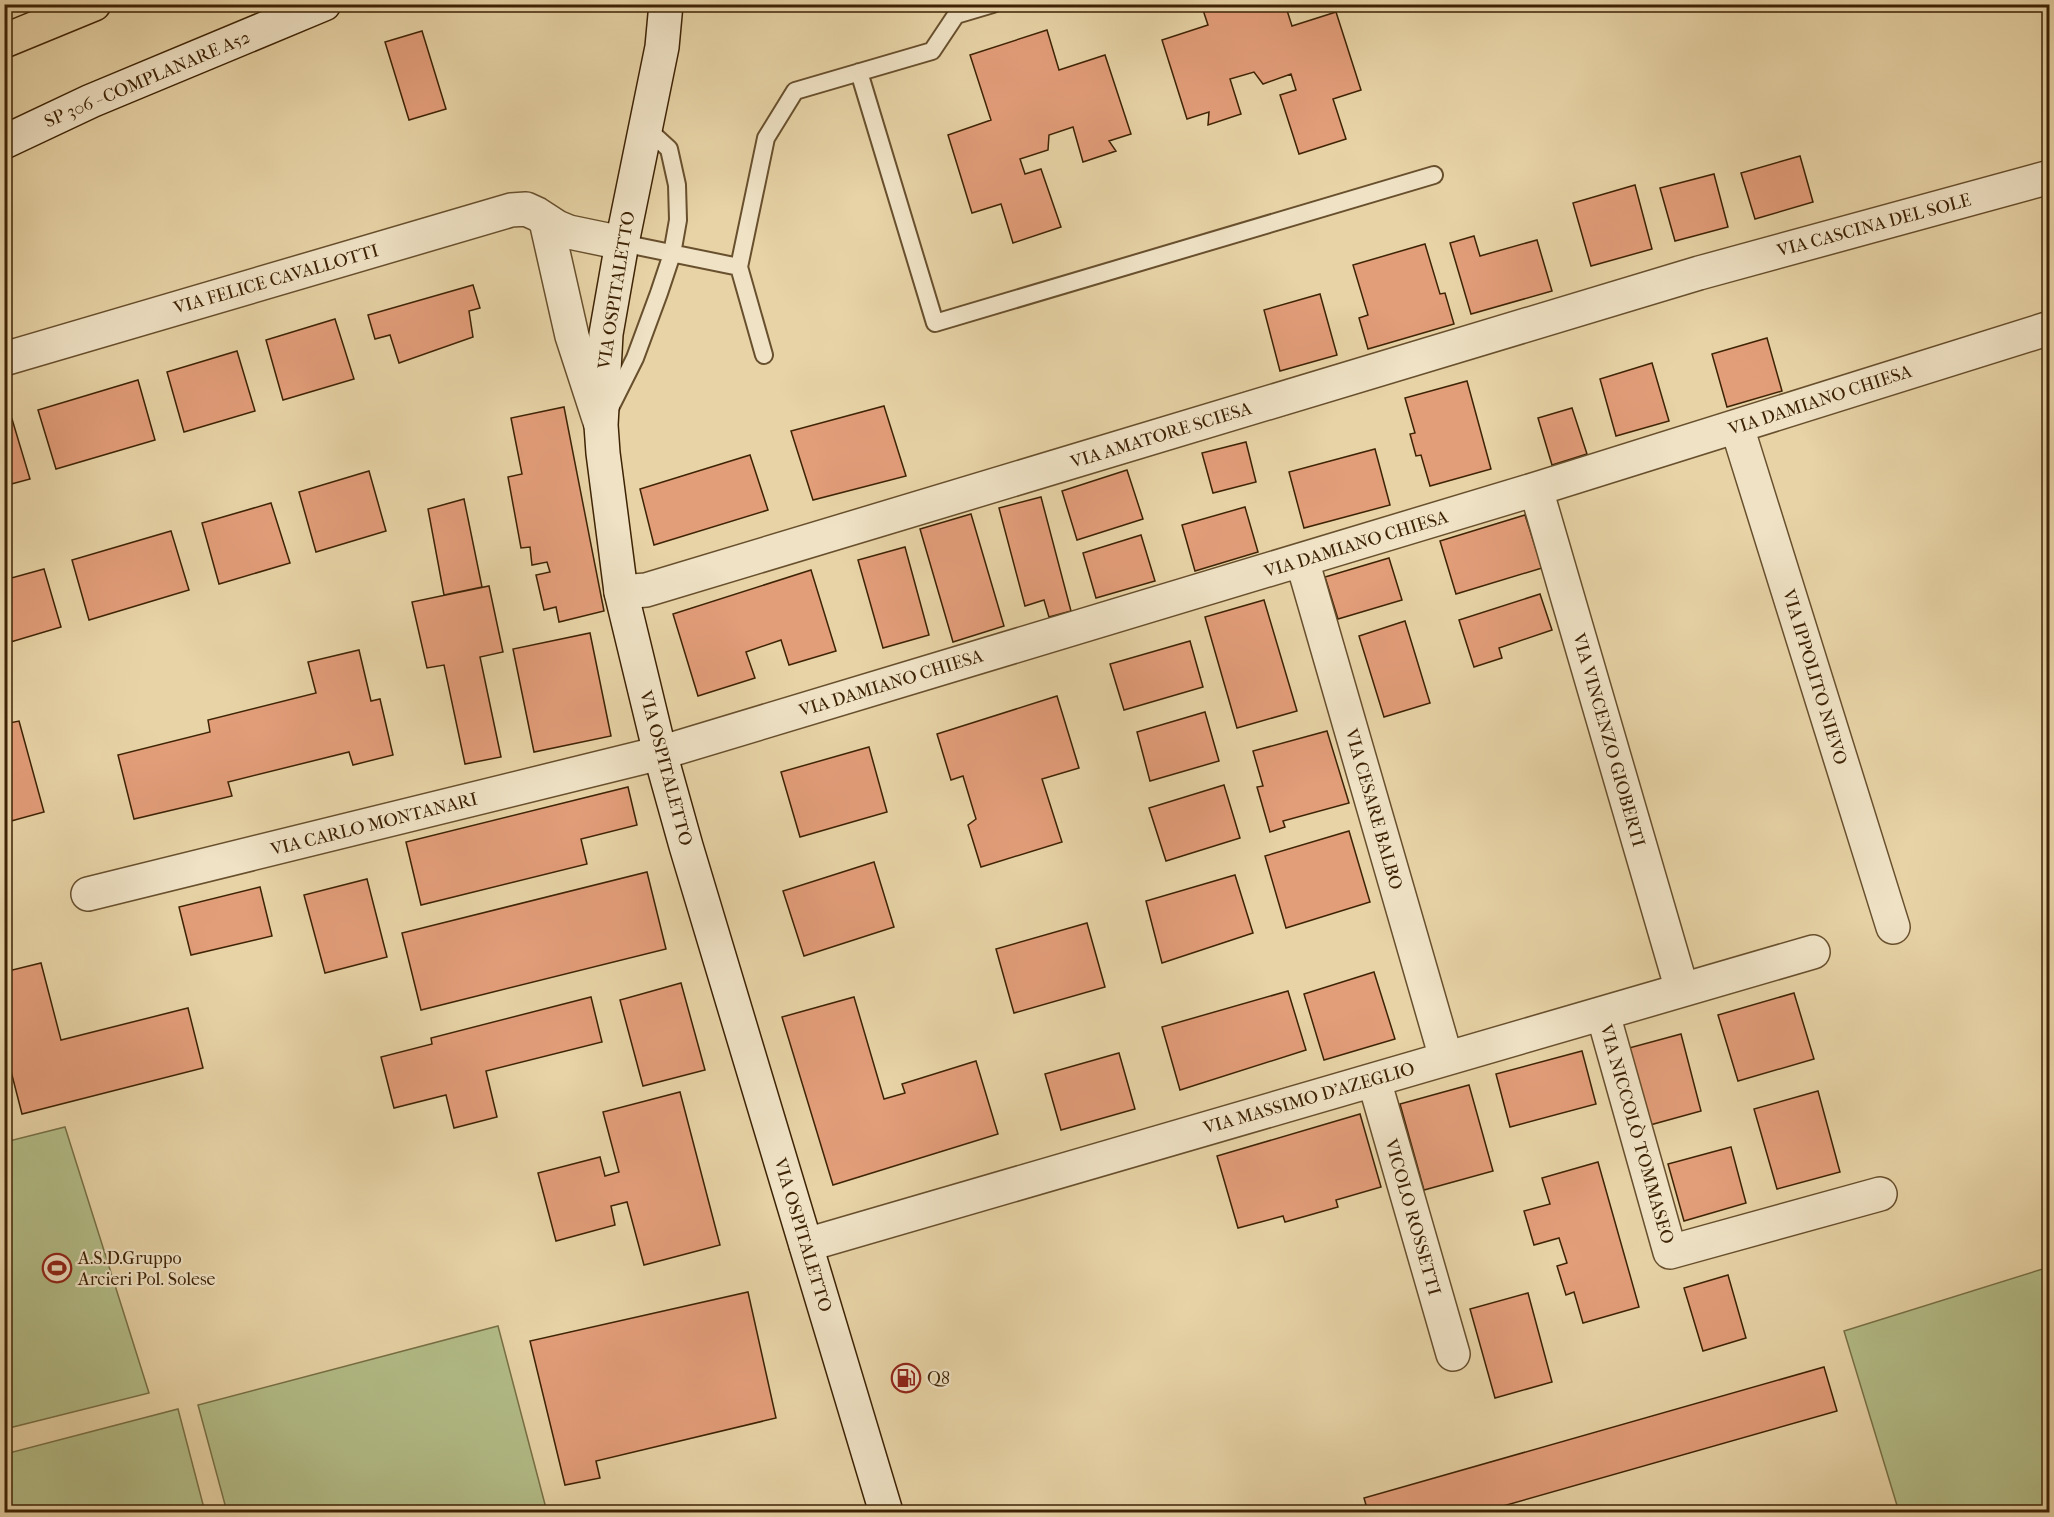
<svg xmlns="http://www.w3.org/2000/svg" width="2054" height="1517" viewBox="0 0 2054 1517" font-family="'IM FELL French Canon',serif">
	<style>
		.green { fill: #b3bd88; stroke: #787046; stroke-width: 1.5 }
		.building { fill: #e29d79; stroke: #3e2305; stroke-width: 1.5 }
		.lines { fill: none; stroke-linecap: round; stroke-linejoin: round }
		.lane-casing { stroke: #684f2d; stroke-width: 20 }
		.street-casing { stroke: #684f2d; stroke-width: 36 }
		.secondary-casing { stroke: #3e2305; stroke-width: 36 }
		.highway-casing { stroke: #3e2305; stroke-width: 36 }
		.lane { stroke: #efe2c5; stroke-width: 16 }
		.street { stroke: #efe2c5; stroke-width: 33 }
		.secondary { stroke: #efe2c5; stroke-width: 33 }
		.highway { stroke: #e7d3a6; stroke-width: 33 }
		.labels { text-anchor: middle; stroke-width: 4.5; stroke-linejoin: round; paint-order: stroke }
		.street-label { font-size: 18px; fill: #3e2305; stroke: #efe2c5 }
		.poi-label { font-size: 18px; fill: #3e2305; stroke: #efe2c5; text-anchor: start }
	</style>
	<rect width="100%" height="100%" fill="#e7d3a6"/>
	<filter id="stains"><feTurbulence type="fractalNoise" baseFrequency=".00333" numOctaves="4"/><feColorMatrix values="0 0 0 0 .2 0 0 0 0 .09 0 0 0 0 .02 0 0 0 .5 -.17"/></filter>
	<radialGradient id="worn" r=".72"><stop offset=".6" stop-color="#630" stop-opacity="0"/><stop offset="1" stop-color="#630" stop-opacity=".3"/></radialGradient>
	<path class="green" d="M 65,1127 L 149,1393 L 5,1429 L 5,1142 Z
		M 2049,1267 L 2049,1512 L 1899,1512 L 1844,1331 Z
		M 498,1326 L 547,1512 L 227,1512 L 198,1405 Z
		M 178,1409 L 205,1512 L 5,1512 L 5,1454 Z"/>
	<path class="building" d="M 1201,4 L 1285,4 L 1292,26 L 1336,12 L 1361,90 L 1333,99 L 1346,139 L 1299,154 L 1280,95 L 1296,90 L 1291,74 L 1263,84 L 1254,72 L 1230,79 L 1241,114 L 1208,125 L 1209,112 L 1187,119 L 1162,40 L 1208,25 Z
		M 1047,30 L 1059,70 L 1105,55 L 1131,134 L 1109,141 L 1116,151 L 1083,162 L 1073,127 L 1049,135 L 1048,150 L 1020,159 L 1025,174 L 1041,169 L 1061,227 L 1013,243 L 1001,204 L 972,213 L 948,135 L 991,120 L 970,55 Z
		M 422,31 L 446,109 L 409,120 L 385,42 Z
		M 1800,156 L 1813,202 L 1755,219 L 1741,173 Z
		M 1714,174 L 1728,227 L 1675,241 L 1660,188 Z
		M 1635,185 L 1652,249 L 1591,266 L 1573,203 Z
		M 1474,236 L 1480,256 L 1537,240 L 1552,291 L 1471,314 L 1450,243 Z
		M 1425,244 L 1440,294 L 1445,293 L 1454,324 L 1368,349 L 1359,318 L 1368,315 L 1353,265 Z
		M 473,285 L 480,308 L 469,311 L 473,337 L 399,363 L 390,335 L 375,339 L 368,315 Z
		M 1320,294 L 1337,355 L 1280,371 L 1264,310 Z
		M 335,319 L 354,379 L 283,400 L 266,340 Z
		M 1767,338 L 1782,391 L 1727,407 L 1712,354 Z
		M 237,351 L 255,411 L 184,432 L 167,372 Z
		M 1652,363 L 1669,421 L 1616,436 L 1600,379 Z
		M 138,380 L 155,440 L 56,469 L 38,410 Z
		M 1467,381 L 1491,469 L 1430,486 L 1421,455 L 1416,456 L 1410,434 L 1415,433 L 1405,398 Z
		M 884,406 L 906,476 L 813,500 L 791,431 Z
		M 564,407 L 604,611 L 559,622 L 556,607 L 544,610 L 536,575 L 550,572 L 547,562 L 532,565 L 530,547 L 521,548 L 508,477 L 522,474 L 511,418 Z
		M 1572,408 L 1587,454 L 1552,465 L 1538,418 Z
		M 12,419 L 30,479 L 4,486 L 4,421 Z
		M 1246,442 L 1256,482 L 1213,493 L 1202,453 Z
		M 1375,449 L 1390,505 L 1304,528 L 1289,472 Z
		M 750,455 L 768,510 L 654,545 L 640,489 Z
		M 1127,470 L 1143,519 L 1077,540 L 1062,491 Z
		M 369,471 L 386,531 L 316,552 L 299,492 Z
		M 1041,497 L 1071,611 L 1049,617 L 1044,600 L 1025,606 L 999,508 Z
		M 464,499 L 482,587 L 444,595 L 428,509 Z
		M 271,503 L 290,563 L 219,584 L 202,523 Z
		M 1245,507 L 1258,552 L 1195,571 L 1182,525 Z
		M 971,514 L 1004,626 L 953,642 L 920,529 Z
		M 1525,515 L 1542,568 L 1456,594 L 1440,541 Z
		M 171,531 L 189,590 L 89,620 L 72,560 Z
		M 1141,535 L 1155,581 L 1096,598 L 1083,553 Z
		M 905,547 L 929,635 L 883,648 L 858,560 Z
		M 1389,558 L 1402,600 L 1338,619 L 1325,577 Z
		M 44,569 L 61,627 L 4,644 L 4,580 Z
		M 811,570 L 836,651 L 789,665 L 781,640 L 746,652 L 755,678 L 698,696 L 673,614 Z
		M 489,586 L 503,652 L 480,657 L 501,757 L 465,764 L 444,665 L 427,668 L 412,602 Z
		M 1540,594 L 1552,630 L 1499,648 L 1502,658 L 1474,667 L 1459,620 Z
		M 1264,600 L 1297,711 L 1237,728 L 1205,617 Z
		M 1405,621 L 1430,703 L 1384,717 L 1359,636 Z
		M 590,633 L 611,736 L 534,752 L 513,649 Z
		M 1190,641 L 1203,687 L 1124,710 L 1110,664 Z
		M 359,650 L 371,701 L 380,699 L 393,755 L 353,765 L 349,752 L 228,782 L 232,796 L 134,819 L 118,755 L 210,732 L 208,720 L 316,693 L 308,662 Z
		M 1057,696 L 1079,768 L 1042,779 L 1062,842 L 981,867 L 968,825 L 976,819 L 963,776 L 951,780 L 937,734 Z
		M 1205,712 L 1219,761 L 1150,781 L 1137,732 Z
		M 19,721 L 44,812 L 4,823 L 4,724 Z
		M 1327,731 L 1349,803 L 1283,821 L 1285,827 L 1270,832 L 1257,787 L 1263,786 L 1253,751 Z
		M 869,747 L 887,812 L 800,837 L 781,772 Z
		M 1224,785 L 1240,838 L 1166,861 L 1149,808 Z
		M 628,787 L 637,825 L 581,839 L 587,864 L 421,905 L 406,842 Z
		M 1349,831 L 1370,902 L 1286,928 L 1265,856 Z
		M 874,862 L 894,927 L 804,956 L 783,891 Z
		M 647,872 L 666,949 L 421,1010 L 402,933 Z
		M 1235,875 L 1253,933 L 1162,963 L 1146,901 Z
		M 367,879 L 387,957 L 325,973 L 304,895 Z
		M 260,887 L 272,936 L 191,955 L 179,907 Z
		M 1087,923 L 1105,987 L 1014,1013 L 996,949 Z
		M 41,963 L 61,1040 L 188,1008 L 203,1068 L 22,1114 L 4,1044 L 4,972 Z
		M 1374,972 L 1395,1039 L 1324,1060 L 1304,994 Z
		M 681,983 L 705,1070 L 643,1086 L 620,1000 Z
		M 1288,991 L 1306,1050 L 1180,1090 L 1162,1027 Z
		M 1794,993 L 1814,1059 L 1738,1081 L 1718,1015 Z
		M 591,997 L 602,1042 L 486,1071 L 497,1117 L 454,1128 L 446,1095 L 394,1108 L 381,1057 L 432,1044 L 431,1038 Z
		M 854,997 L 884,1099 L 905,1093 L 902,1084 L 976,1061 L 998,1134 L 833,1185 L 782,1017 Z
		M 1681,1034 L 1701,1111 L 1650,1125 L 1629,1048 Z
		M 1582,1051 L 1596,1104 L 1510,1127 L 1496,1074 Z
		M 1119,1053 L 1135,1109 L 1061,1130 L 1045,1074 Z
		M 1469,1085 L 1493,1171 L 1424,1190 L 1400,1104 Z
		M 1818,1091 L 1840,1172 L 1777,1189 L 1754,1109 Z
		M 680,1092 L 720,1245 L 644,1265 L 627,1202 L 611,1206 L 615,1225 L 556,1241 L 538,1173 L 600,1157 L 605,1176 L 619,1172 L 603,1112 Z
		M 1360,1114 L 1381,1187 L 1336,1200 L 1338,1207 L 1285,1222 L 1283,1216 L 1238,1228 L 1217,1156 Z
		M 1731,1147 L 1746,1203 L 1684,1221 L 1668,1164 Z
		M 1598,1162 L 1639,1307 L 1583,1323 L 1574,1292 L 1566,1295 L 1557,1266 L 1567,1263 L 1559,1238 L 1534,1245 L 1524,1211 L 1550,1204 L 1542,1178 Z
		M 1728,1275 L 1746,1338 L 1703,1351 L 1684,1288 Z
		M 748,1292 L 776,1418 L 596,1461 L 600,1478 L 565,1485 L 530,1341 Z
		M 1528,1293 L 1552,1382 L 1495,1398 L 1470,1309 Z
		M 1824,1367 L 1837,1411 L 1482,1512 L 1368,1512 L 1364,1498 Z"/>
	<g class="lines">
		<g class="lane-casing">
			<path id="lane" d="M 859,72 L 935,323 L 1434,175
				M 622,243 L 739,267 L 764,355
				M 739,267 L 766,138 L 795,91 L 932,51 L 956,15 L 993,4
				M 610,408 L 635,358 L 659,293 L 672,254 L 678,220 L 677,185 L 669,149 L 646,128"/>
		</g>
		<g class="street-casing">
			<path id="street" d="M 546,221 L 572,336 L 600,422
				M 4,359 L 511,210 L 526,209 L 537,214 L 557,227 L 569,232 L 622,243
				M 1737,427 L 1893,927
				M 1536,489 L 1682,990
				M 1302,560 L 1446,1058
				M 621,592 L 646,590 L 1699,273 L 2050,177
				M 88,894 L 660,753 L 1536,489 L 2050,328
				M 1603,1014 L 1670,1252 L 1880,1194
				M 1374,1080 L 1453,1354
				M 806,1245 L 1813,952"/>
		</g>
		<g class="secondary-casing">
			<path id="secondary" d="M 666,4 L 662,47 L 622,243 L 606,334 L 601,425 L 603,453 L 621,592 L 660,753 L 686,846 L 886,1512
				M 4,142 L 91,101 L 324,4"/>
		</g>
		<g class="highway-casing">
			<path id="highway" d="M 4,41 L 94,4"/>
		</g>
		<use href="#lane" class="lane"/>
		<use href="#street" class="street"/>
		<use href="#secondary" class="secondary"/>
		<use href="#highway" class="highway"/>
	</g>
	<defs>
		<g id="stadium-ring" transform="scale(1.5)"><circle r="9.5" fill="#efe2c5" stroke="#8f2418" stroke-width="1.5"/><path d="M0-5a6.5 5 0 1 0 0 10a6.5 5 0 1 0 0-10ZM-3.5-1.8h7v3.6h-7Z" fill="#8f2418"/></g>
		<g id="fuel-ring" transform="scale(1.5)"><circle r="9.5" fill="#efe2c5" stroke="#8f2418" stroke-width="1.5"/><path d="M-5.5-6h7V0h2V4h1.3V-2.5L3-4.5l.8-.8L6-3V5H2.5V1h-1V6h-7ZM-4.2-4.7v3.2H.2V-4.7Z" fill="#8f2418"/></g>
	</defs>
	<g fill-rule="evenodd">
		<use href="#stadium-ring" x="57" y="1268"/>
		<use href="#fuel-ring" x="906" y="1378"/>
	</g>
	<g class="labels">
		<g class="street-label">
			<text transform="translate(147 79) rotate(-23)" y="6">SP 306 - COMPLANARE A52</text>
			<text transform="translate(1874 225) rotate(-15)" y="6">VIA CASCINA DEL SOLE</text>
			<text transform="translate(276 279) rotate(-16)" y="6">VIA FELICE CAVALLOTTI</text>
			<text transform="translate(616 290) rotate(-81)" y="6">VIA OSPITALETTO</text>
			<text transform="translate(1820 400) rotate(-18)" y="6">VIA DAMIANO CHIESA</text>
			<text transform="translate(1161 435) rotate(-17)" y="6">VIA AMATORE SCIESA</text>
			<text transform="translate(1356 544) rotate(-17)" y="6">VIA DAMIANO CHIESA</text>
			<text transform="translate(1815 677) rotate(73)" y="6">VIA IPPOLITO NIEVO</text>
			<text transform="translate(891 683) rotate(-17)" y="6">VIA DAMIANO CHIESA</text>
			<text transform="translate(1609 740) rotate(74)" y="6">VIA VINCENZO GIOBERTI</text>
			<text transform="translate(666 768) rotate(75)" y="6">VIA OSPITALETTO</text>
			<text transform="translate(1374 809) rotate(74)" y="6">VIA CESARE BALBO</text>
			<text transform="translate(374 824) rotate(-14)" y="6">VIA CARLO MONTANARI</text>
			<text transform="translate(1309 1098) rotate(-16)" y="6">VIA MASSIMO D'AZEGLIO</text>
			<text transform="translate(1637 1134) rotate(74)" y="6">VIA NICCOLÒ TOMMASEO</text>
			<text transform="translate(1413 1217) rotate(74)" y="6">VICOLO ROSSETTI</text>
			<text transform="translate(803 1235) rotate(73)" y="6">VIA OSPITALETTO</text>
		</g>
		<g class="poi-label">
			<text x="78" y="1264">A.S.D.Gruppo<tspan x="78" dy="21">Arcieri Pol. Solese</tspan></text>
			<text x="927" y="1384">Q8</text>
		</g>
	</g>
	<rect width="2054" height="1517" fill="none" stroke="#e7d3a6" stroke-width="24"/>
	<rect x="6" y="6" width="2042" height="1505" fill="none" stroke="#3e2305" stroke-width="3"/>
	<rect x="12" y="12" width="2030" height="1493" fill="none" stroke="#3e2305" stroke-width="1.5"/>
	<rect width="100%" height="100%" filter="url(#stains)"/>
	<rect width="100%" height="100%" fill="url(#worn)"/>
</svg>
